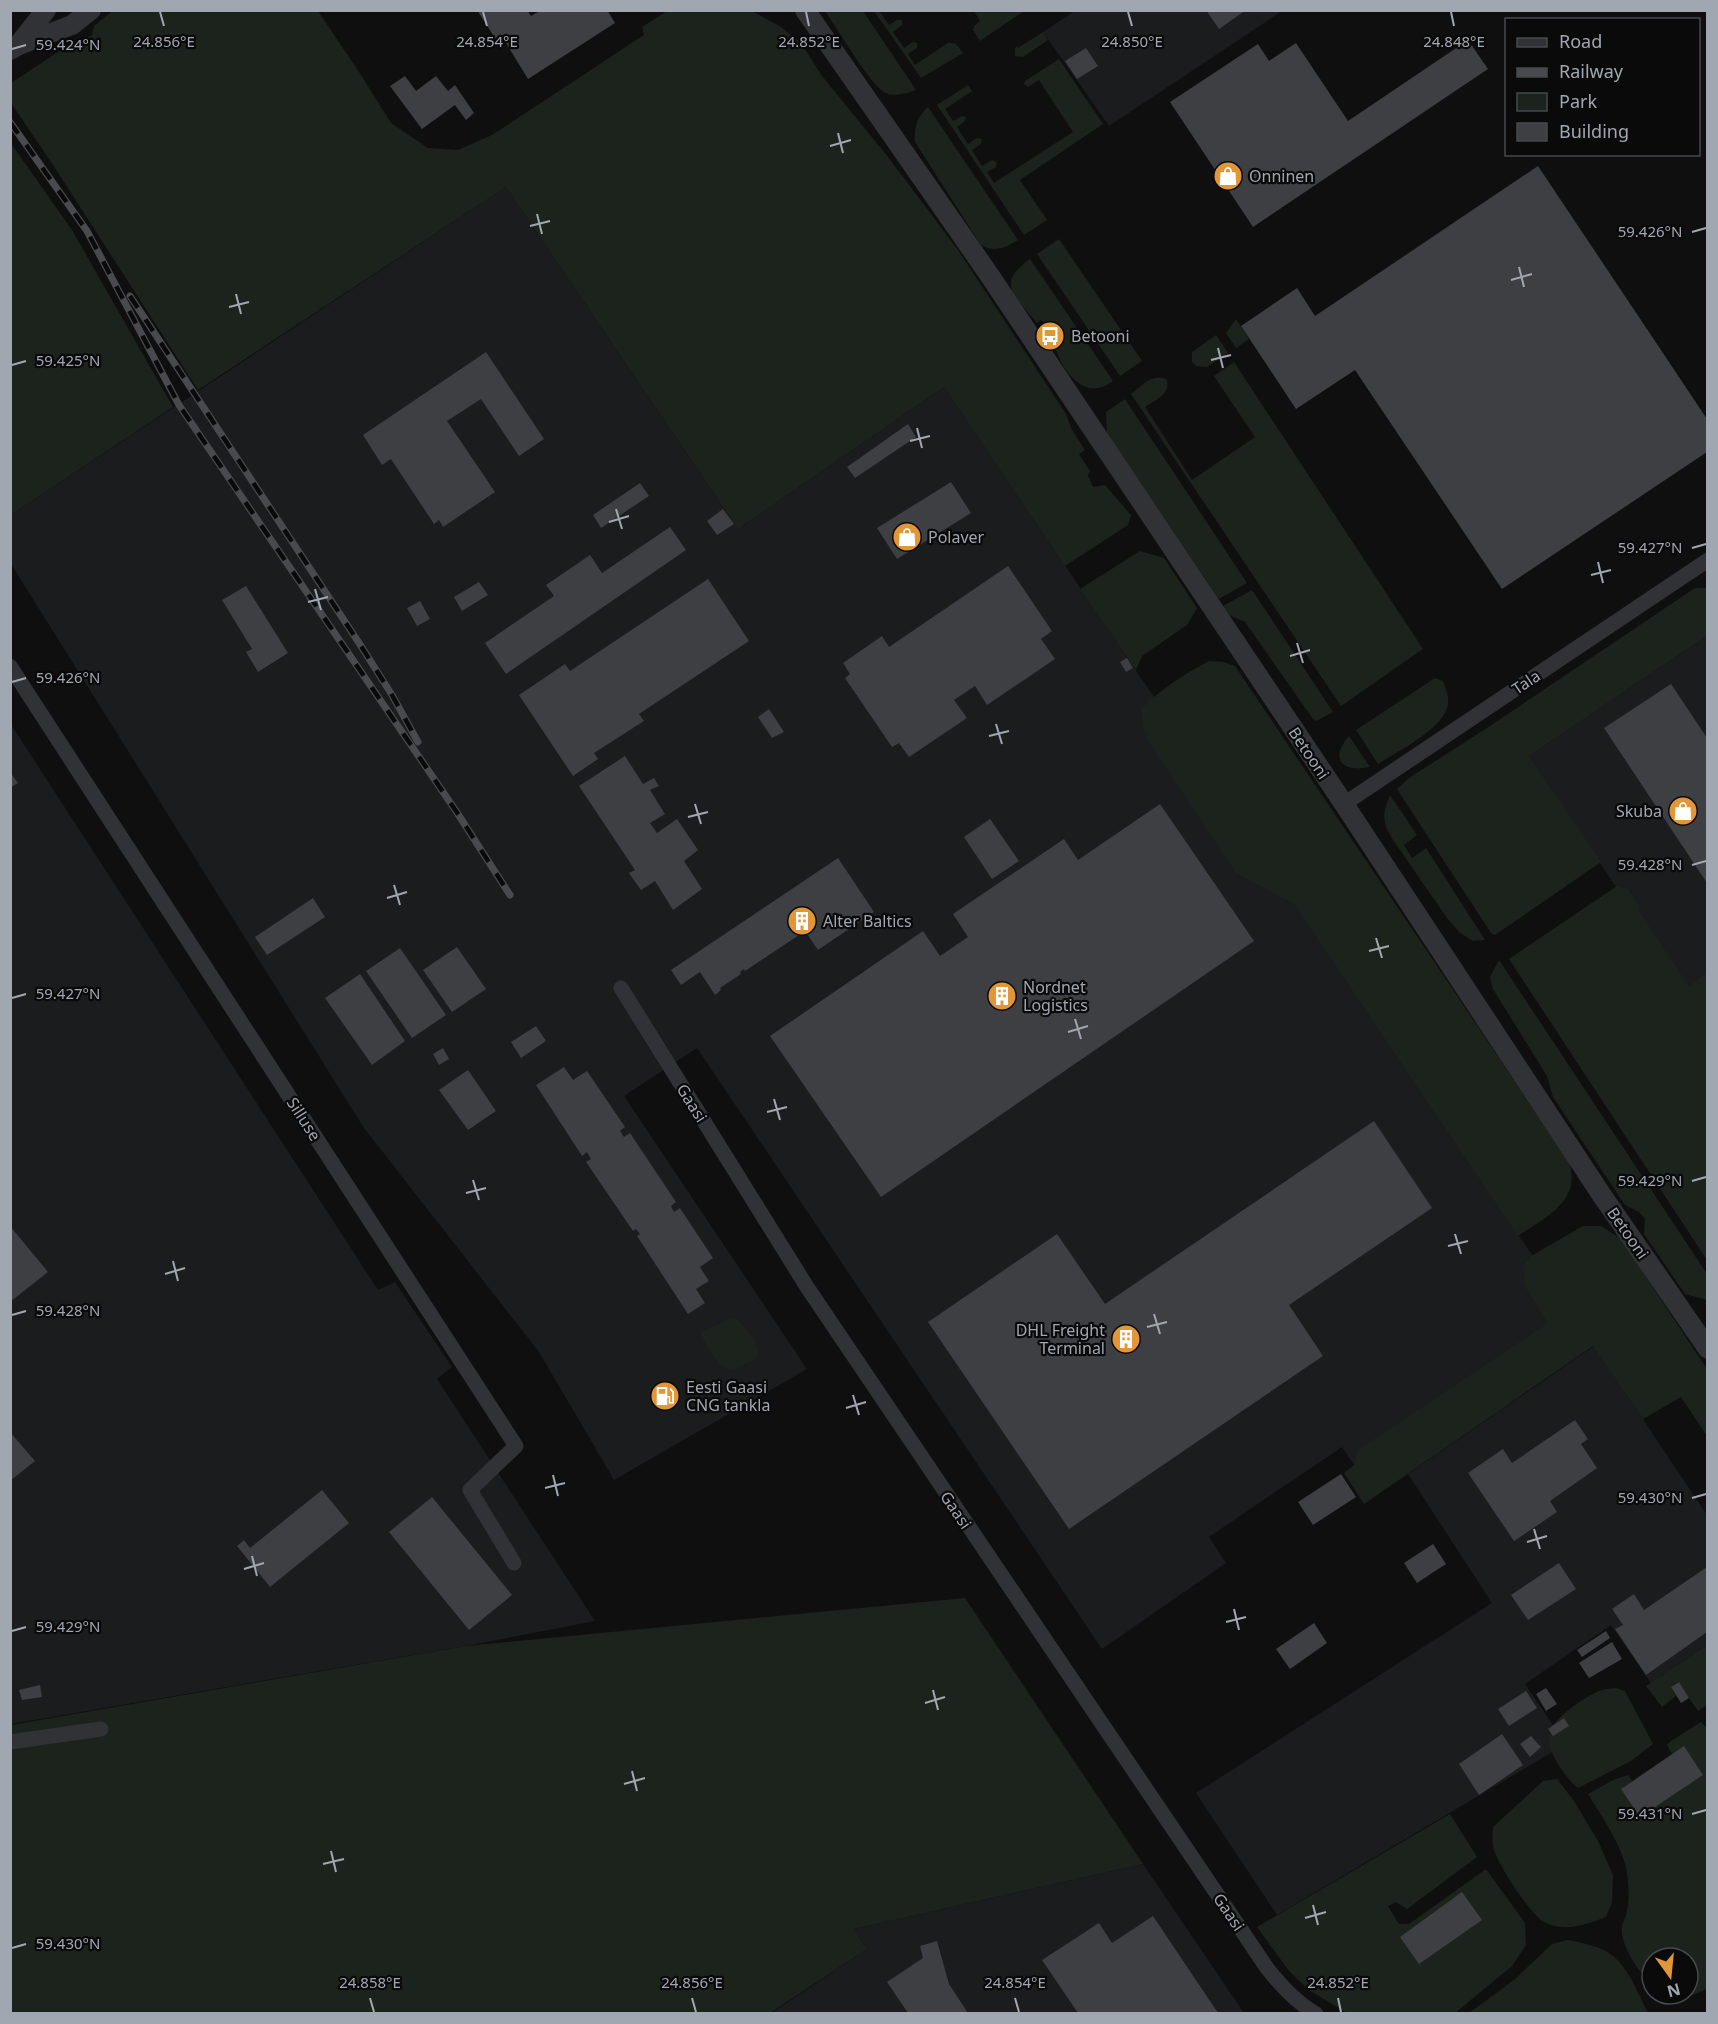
<svg xmlns="http://www.w3.org/2000/svg" width="1718" height="2024" viewBox="0 0 1718 2024" font-family="'Noto Sans',sans-serif">
	<style>
		.built { fill: #1b1c1d }
		.green { fill: #1c231c }
		.building { fill: #3e3f43 }
		.lines { fill: none; stroke-linecap: round; stroke-linejoin: round }
		.minor { stroke: #313235; stroke-width: 15 }
		.tertiary { stroke: #313235; stroke-width: 20 }
		.rail-casing { stroke: #484a4e; stroke-width: 7 }
		.rail { stroke: #0a0a0b; stroke-width: 4.5; stroke-dasharray: 14; stroke-linecap: butt }
		.ticks { fill: none; stroke: #a1a7b0; stroke-width: 2 }
		.labels { text-anchor: middle; stroke-width: 4.5; stroke-linejoin: round; paint-order: stroke }
		.poi-label { font-size: 16px; fill: #a1a7b0; stroke: #0a0a0b; text-anchor: start }
		.street-label { font-size: 16px; fill: #a1a7b0; stroke: #0a0a0b }
		.ticks-label { font-size: 15px; text-anchor: middle; fill: #a1a7b0; stroke: #0a0a0b; stroke-width: 4.5; stroke-linejoin: round; paint-order: stroke }
	</style>
	<rect width="100%" height="100%" fill="#0f0f10"/>
	<path class="built" d="M 1075,11 L 1282,11 L 1109,126 L 1043,32 Z
		M 506,187 L 738,529 L 944,387 L 1576,1320 L 1357,1469 L 1342,1447 L 1209,1537 L 1226,1563 L 1102,1649 L 697,1048 L 624,1096 L 807,1369 L 614,1480 L 539,1352 L 364,1128 L 11,564 L 11,515 Z
		M 1707,636 L 1707,1024 L 1529,756 Z
		M 10,723 L 378,1290 L 395,1282 L 452,1367 L 437,1379 L 595,1621 L 466,1646 L 11,1724 Z
		M 1594,1346 L 1707,1515 L 1707,1645 L 1651,1683 L 1611,1625 L 1525,1684 L 1566,1744 L 1277,1915 L 1196,1793 L 1492,1603 L 1408,1474 Z
		M 1143,1864 L 1244,2013 L 770,2014 L 867,1949 L 854,1929 Z"/>
	<path class="green" d="M 114,10 L 318,11 L 361,75 L 391,123 L 428,148 L 458,150 L 492,135 L 644,35 L 642,27 L 667,11 L 752,11 L 781,27 L 801,43 L 822,76 L 888,157 L 958,250 L 1066,414 L 1072,430 L 1085,450 L 1079,454 L 1090,471 L 1088,475 L 1093,487 L 1105,485 L 1131,515 L 1128,525 L 1065,566 L 944,387 L 738,529 L 506,187 L 198,390 L 53,165 L 11,103 L 11,83 L 61,50 L 70,50 L 92,35 L 94,26 Z
		M 825,11 L 863,11 L 916,90 C 907,93 893,98 884,92 C 869,83 837,28 825,11 Z
		M 874,11 L 879,11 L 889,25 L 897,20 L 902,20 L 902,25 L 893,32 L 904,48 L 913,42 L 917,43 L 917,48 L 908,54 L 915,65 L 948,43 C 956,42 958,46 963,53 L 921,78 Z
		M 974,11 L 973,11 L 1024,11 L 980,41 L 973,30 L 974,26 L 980,21 Z
		M 1043,32 L 1048,40 L 1023,57 L 1015,56 L 1015,49 L 1017,46 L 1018,48 Z
		M 1059,59 L 1103,124 L 1020,180 L 1047,220 L 1024,235 L 937,105 L 968,85 L 972,91 L 945,109 L 953,121 L 962,116 L 966,117 L 965,121 L 957,127 L 968,144 L 977,138 L 982,139 L 981,144 L 972,150 L 982,166 L 992,160 L 997,162 L 996,167 L 987,172 L 994,183 L 1073,132 L 1039,80 L 1028,87 L 1024,84 L 1025,81 Z
		M 928,107 L 1018,240 C 1005,248 995,253 981,245 L 915,142 C 914,127 917,117 928,107 Z
		M 10,142 L 72,230 L 173,407 L 11,515 Z
		M 1059,239 L 1142,361 L 1120,376 L 1037,254 Z
		M 1030,259 L 1113,381 C 1087,402 1064,374 1056,350 L 1060,347 L 1057,342 L 1059,336 L 1051,324 L 1045,324 L 1041,320 L 1037,323 C 1016,297 994,284 1030,259 Z
		M 1236,319 L 1249,339 L 1236,348 L 1226,333 Z
		M 1216,335 L 1228,353 L 1207,367 L 1196,366 L 1192,362 L 1192,352 Z
		M 1234,362 L 1423,649 L 1341,706 L 1131,394 C 1142,386 1153,372 1167,380 C 1170,395 1156,399 1145,407 L 1192,480 L 1255,437 L 1214,376 Z
		M 1125,399 L 1247,583 L 1219,599 L 1107,433 L 1106,412 Z
		M 1140,551 L 1164,558 L 1197,608 L 1187,625 L 1142,656 L 1136,670 L 1080,589 Z
		M 1695,588 L 1707,588 L 1707,636 L 1529,756 L 1601,862 L 1495,935 L 1491,933 L 1397,789 L 1409,778 L 1490,726 Z
		M 1252,590 L 1333,712 L 1316,721 L 1313,719 L 1245,622 L 1229,615 L 1223,606 Z
		M 1209,661 L 1223,662 L 1235,666 L 1569,1162 C 1582,1201 1546,1217 1518,1236 L 1294,904 L 1236,873 L 1149,742 L 1143,727 L 1141,709 C 1161,689 1184,674 1209,661 Z
		M 1435,678 L 1443,681 C 1446,689 1449,696 1448,704 C 1445,728 1398,751 1378,764 L 1356,730 Z
		M 1349,736 L 1370,767 C 1342,773 1329,759 1349,736 Z
		M 1390,795 L 1417,835 L 1404,845 L 1412,858 L 1426,848 L 1485,940 L 1473,941 L 1459,932 L 1447,918 L 1393,840 C 1382,822 1382,815 1390,795 Z
		M 1617,886 L 1629,890 L 1640,908 L 1638,910 L 1689,986 L 1707,973 L 1707,1260 L 1509,959 Z
		M 1499,960 L 1707,1274 L 1707,1300 L 1685,1294 L 1644,1234 L 1645,1219 L 1639,1212 L 1625,1205 L 1553,1097 L 1547,1076 L 1493,989 L 1490,977 Z
		M 1583,1226 L 1601,1226 L 1621,1239 L 1707,1369 L 1707,1436 L 1681,1397 L 1643,1419 L 1593,1346 L 1364,1504 L 1344,1473 L 1354,1465 L 1358,1450 L 1548,1323 L 1524,1285 L 1525,1263 L 1531,1256 Z
		M 733,1317 C 740,1319 761,1346 758,1354 C 757,1359 751,1361 747,1363 C 742,1366 736,1371 730,1370 C 719,1369 705,1343 701,1334 L 701,1332 Z
		M 965,1598 L 1143,1864 L 854,1929 L 867,1949 L 770,2013 L 11,2014 L 11,1725 L 466,1646 Z
		M 1707,1645 L 1707,1705 L 1698,1711 L 1678,1682 L 1671,1687 L 1676,1696 L 1662,1707 L 1646,1686 Z
		M 1616,1688 L 1625,1691 L 1653,1744 L 1631,1761 L 1578,1788 C 1570,1782 1565,1774 1560,1767 C 1539,1736 1551,1722 1578,1703 C 1593,1694 1598,1689 1616,1688 Z
		M 1701,1722 L 1707,1728 L 1708,1988 C 1693,1996 1684,1999 1669,1994 L 1688,1994 L 1688,1958 L 1652,1958 L 1652,1983 C 1639,1974 1620,1944 1622,1928 C 1622,1923 1625,1919 1626,1915 C 1630,1900 1629,1883 1626,1868 C 1620,1842 1602,1817 1588,1794 L 1613,1780 L 1628,1775 L 1632,1781 L 1621,1789 L 1703,1775 L 1684,1747 L 1672,1754 L 1667,1745 L 1671,1741 Z
		M 1557,1779 L 1574,1801 L 1598,1841 L 1613,1875 L 1612,1902 L 1606,1917 C 1588,1924 1563,1933 1544,1922 C 1530,1914 1495,1861 1493,1846 C 1492,1840 1493,1833 1493,1827 L 1543,1781 Z
		M 1450,1814 L 1477,1857 L 1407,1909 L 1396,1902 L 1388,1906 L 1399,1924 L 1409,1924 L 1486,1869 L 1525,1923 L 1526,1945 L 1512,1966 L 1455,2013 L 1347,2013 L 1309,1990 L 1289,1971 L 1257,1927 Z
		M 1568,1940 C 1582,1943 1601,1946 1613,1956 C 1629,1969 1639,1995 1648,2013 L 1469,2013 L 1514,1980 L 1552,1944 Z"/>
	<path class="building" d="M 477,10 L 527,10 L 531,16 L 541,10 L 607,10 L 615,23 L 528,79 L 506,43 L 500,46 Z
		M 1206,10 L 1246,10 L 1219,29 Z
		M 1468,40 L 1488,69 L 1253,227 L 1170,102 L 1258,44 L 1269,61 L 1296,43 L 1348,121 Z
		M 1086,48 L 1098,66 L 1077,79 L 1065,61 Z
		M 405,76 L 416,91 L 436,76 L 448,91 L 455,85 L 474,113 L 466,120 L 455,105 L 422,129 L 390,86 Z
		M 1538,166 L 1707,419 L 1707,452 L 1502,589 L 1355,370 L 1296,409 L 1241,326 L 1297,288 L 1315,316 Z
		M 486,352 L 544,439 L 519,456 L 481,399 L 447,421 L 495,492 L 443,527 L 439,520 L 434,524 L 391,459 L 382,465 L 363,435 Z
		M 908,424 L 916,437 L 855,478 L 847,467 Z
		M 951,482 L 971,513 L 897,559 L 877,528 Z
		M 640,483 L 649,496 L 601,528 L 593,515 Z
		M 723,509 L 734,524 L 717,535 L 707,521 Z
		M 670,527 L 686,550 L 506,674 L 485,643 L 554,596 L 546,585 L 590,555 L 602,573 Z
		M 1008,566 L 1052,631 L 1041,639 L 1055,659 L 987,705 L 975,686 L 954,700 L 967,718 L 909,757 L 899,743 L 892,747 L 845,678 L 850,674 L 843,663 L 882,636 L 889,647 Z
		M 708,579 L 749,641 L 639,714 L 644,721 L 594,753 L 598,759 L 573,776 L 519,695 L 565,664 L 570,671 Z
		M 479,582 L 488,595 L 462,611 L 454,597 Z
		M 246,586 L 288,653 L 258,672 L 246,652 L 252,649 L 222,600 Z
		M 420,601 L 430,619 L 417,626 L 407,608 Z
		M 1127,658 L 1133,668 L 1126,672 L 1120,662 Z
		M 1671,684 L 1707,738 L 1707,883 L 1604,728 Z
		M 769,709 L 784,732 L 772,738 L 758,717 Z
		M 625,756 L 643,784 L 654,778 L 659,786 L 650,790 L 665,814 L 650,823 L 657,833 L 677,819 L 698,850 L 684,861 L 702,889 L 673,910 L 655,881 L 641,890 L 629,873 L 635,870 L 579,786 Z
		M 10,772 L 18,783 L 10,788 Z
		M 1160,804 L 1254,941 L 881,1197 L 770,1036 L 923,931 L 940,956 L 968,937 L 953,914 L 1064,839 L 1078,860 Z
		M 990,819 L 1019,861 L 992,879 L 964,837 Z
		M 838,858 L 874,912 L 818,950 L 805,931 L 745,971 L 744,969 L 740,972 L 741,974 L 720,988 L 721,990 L 715,995 L 700,972 L 681,985 L 671,970 Z
		M 313,898 L 325,917 L 267,955 L 255,937 Z
		M 457,947 L 486,989 L 452,1012 L 423,970 Z
		M 400,948 L 446,1015 L 412,1038 L 366,971 Z
		M 360,974 L 405,1041 L 372,1065 L 325,998 Z
		M 536,1026 L 546,1041 L 521,1058 L 511,1042 Z
		M 443,1048 L 449,1059 L 439,1065 L 433,1054 Z
		M 564,1067 L 573,1080 L 587,1071 L 625,1127 L 620,1131 L 624,1137 L 630,1133 L 676,1202 L 671,1206 L 674,1212 L 680,1208 L 713,1258 L 700,1267 L 709,1281 L 696,1289 L 705,1303 L 688,1314 L 637,1236 L 640,1234 L 636,1229 L 633,1231 L 586,1162 L 591,1159 L 587,1152 L 582,1156 L 536,1085 Z
		M 468,1070 L 496,1111 L 468,1130 L 439,1090 Z
		M 1374,1121 L 1432,1208 L 1289,1305 L 1323,1356 L 1069,1529 L 928,1322 L 1057,1234 L 1105,1304 Z
		M 10,1226 L 48,1272 L 10,1302 Z
		M 1575,1420 L 1588,1439 L 1581,1444 L 1597,1468 L 1550,1501 L 1557,1512 L 1514,1541 L 1468,1473 L 1503,1449 L 1512,1463 Z
		M 10,1432 L 35,1461 L 10,1481 Z
		M 1341,1474 L 1356,1497 L 1313,1525 L 1298,1502 Z
		M 322,1490 L 349,1523 L 270,1587 L 237,1546 L 244,1540 L 250,1548 Z
		M 432,1497 L 512,1595 L 469,1630 L 389,1532 Z
		M 1433,1544 L 1446,1564 L 1417,1583 L 1404,1563 Z
		M 1559,1563 L 1576,1589 L 1528,1620 L 1511,1595 Z
		M 1707,1567 L 1707,1632 L 1646,1675 L 1615,1629 L 1623,1625 L 1612,1609 L 1634,1594 L 1644,1610 Z
		M 1314,1623 L 1327,1643 L 1290,1669 L 1276,1649 Z
		M 1606,1631 L 1610,1638 L 1582,1657 L 1577,1650 Z
		M 1612,1642 L 1622,1659 L 1589,1678 L 1579,1663 Z
		M 1679,1682 L 1689,1698 L 1681,1703 L 1671,1687 Z
		M 40,1685 L 42,1697 L 22,1700 L 19,1690 Z
		M 1546,1688 L 1557,1704 L 1546,1711 L 1536,1694 Z
		M 1526,1691 L 1537,1708 L 1509,1726 L 1498,1709 Z
		M 1564,1718 L 1569,1726 L 1553,1736 L 1548,1729 Z
		M 1502,1734 L 1523,1765 L 1479,1795 L 1459,1764 Z
		M 1531,1736 L 1541,1747 L 1530,1757 L 1520,1744 Z
		M 1684,1746 L 1703,1775 L 1640,1817 L 1621,1789 Z
		M 1462,1892 L 1482,1920 L 1419,1964 L 1400,1937 Z
		M 1153,1916 L 1218,2013 L 1078,2013 L 1042,1960 L 1099,1923 L 1112,1943 Z
		M 937,1941 L 949,1984 L 968,2013 L 908,2013 L 887,1982 L 923,1958 L 920,1946 Z"/>
	<g class="lines">
		<path class="minor" d="M 10,666 L 516,1446 L 470,1490 L 514,1563
			M 1344,804 L 1708,560
			M 621,988 L 807,1287 L 1267,1968 C 1281,1986 1296,2002 1316,2014
			M 10,1742 L 101,1729"/>
		<path class="tertiary" d="M 805,10 L 988,273 L 1344,804 L 1601,1194 L 1708,1349
			M 19,44 L 46,10
			M 10,50 L 19,45 L 72,25 L 91,10"/>
		<g class="rail-casing">
			<path id="rail" d="M 10,122 L 87,231 L 179,405 L 456,811 L 510,895
				M 130,296 L 361,646 L 392,695 L 418,742"/>
		</g>
		<use href="#rail" class="rail"/>
	</g>
	<path class="ticks" d="M 160,12 L 164,26M 483,12 L 487,26M 806,12 L 809,26M 1128,12 L 1132,26M 1451,12 L 1454,26M 12,49 L 26,45M 838,133 L 843,153M 830,146 L 851,140M 537,214 L 542,234M 530,226 L 550,221M 1692,232 L 1706,228M 1519,267 L 1524,287M 1511,280 L 1532,274M 236,294 L 241,314M 229,307 L 249,302M 1218,348 L 1223,368M 1211,360 L 1231,355M 12,365 L 26,361M 917,428 L 922,448M 910,441 L 930,436M 616,509 L 622,529M 609,522 L 629,516M 1692,548 L 1706,544M 1598,562 L 1603,583M 1591,575 L 1611,570M 315,589 L 321,610M 308,602 L 328,597M 1297,643 L 1303,663M 1290,656 L 1310,650M 12,682 L 26,678M 996,724 L 1002,744M 989,736 L 1009,731M 695,804 L 701,824M 688,817 L 708,812M 1692,865 L 1706,861M 394,885 L 400,905M 387,898 L 407,892M 1376,938 L 1382,958M 1369,951 L 1389,946M 12,998 L 26,994M 1075,1019 L 1081,1039M 1068,1032 L 1088,1026M 774,1099 L 780,1120M 767,1112 L 787,1107M 473,1180 L 479,1200M 1692,1181 L 1706,1177M 466,1193 L 486,1188M 1455,1234 L 1461,1254M 1448,1246 L 1468,1241M 173,1261 L 178,1281M 165,1274 L 185,1268M 1154,1314 L 1160,1334M 12,1315 L 26,1311M 1147,1327 L 1167,1322M 853,1395 L 859,1415M 846,1408 L 866,1402M 553,1475 L 558,1496M 545,1488 L 565,1483M 1692,1498 L 1706,1494M 1534,1529 L 1540,1549M 1527,1542 L 1547,1536M 252,1556 L 257,1576M 244,1569 L 264,1563M 1234,1609 L 1239,1630M 1226,1622 L 1246,1617M 12,1631 L 26,1627M 933,1690 L 938,1710M 925,1703 L 945,1697M 632,1771 L 637,1791M 624,1784 L 645,1778M 1692,1814 L 1706,1810M 331,1851 L 336,1872M 323,1864 L 344,1859M 1313,1905 L 1318,1925M 1305,1918 L 1326,1912M 12,1948 L 26,1944M 370,1998 L 374,2012M 692,1998 L 696,2012M 1015,1998 L 1019,2012M 1338,1998 L 1341,2012"/>
	<defs>
		<g id="shop-disc" transform="scale(1.5)"><circle r="9.5" fill="#e19737" stroke="#0a0a0b"/><path d="M-5-2.5h2.3a2.7 3.5 0 0 1 5.4 0H5L5.5 6h-11ZM-1.5-2.5h3a1.5 2.3 0 0 0-3 0Z" fill="#fff"/></g>
		<g id="bus-disc" transform="scale(1.5)"><circle r="9.5" fill="#e19737" stroke="#0a0a0b"/><path d="M-5-6H5V4H4V6H2V4H-2V6H-4V4H-5ZM-3.5-4V0h7V-4ZM-3.5 1.2v1.5H-2V1.2ZM2 1.2v1.5H3.5V1.2Z" fill="#fff"/></g>
		<g id="building-disc" transform="scale(1.5)"><circle r="9.5" fill="#e19737" stroke="#0a0a0b"/><path d="M-4-6H4V6H1V3H-1V6H-4ZM-2.5-4.3h1.7v1.8h-1.7ZM.8-4.3h1.7v1.8H.8ZM-2.5-1h1.7V.8h-1.7ZM.8-1h1.7V.8H.8Z" fill="#fff"/></g>
		<g id="fuel-disc" transform="scale(1.5)"><circle r="9.5" fill="#e19737" stroke="#0a0a0b"/><path d="M-5.5-6h7V0h2V4h1.3V-2.5L3-4.5l.8-.8L6-3V5H2.5V1h-1V6h-7ZM-4.2-4.7v3.2H.2V-4.7Z" fill="#fff"/></g>
	</defs>
	<g fill-rule="evenodd">
		<use href="#shop-disc" x="1228" y="176"/>
		<use href="#bus-disc" x="1050" y="336"/>
		<use href="#shop-disc" x="907" y="537"/>
		<use href="#shop-disc" x="1683" y="811"/>
		<use href="#building-disc" x="802" y="921"/>
		<use href="#building-disc" x="1002" y="996"/>
		<use href="#building-disc" x="1126" y="1339"/>
		<use href="#fuel-disc" x="665" y="1396"/>
	</g>
	<g class="labels">
		<g class="poi-label">
			<text x="1249" y="182">Onninen</text>
			<text x="1071" y="342">Betooni</text>
			<text x="928" y="543">Polaver</text>
			<text x="1662" y="817" text-anchor="end">Skuba</text>
			<text x="823" y="927">Alter Baltics</text>
			<text x="1023" y="993">Nordnet<tspan x="1023" dy="18">Logistics</tspan></text>
			<text x="1105" y="1336" text-anchor="end">DHL Freight<tspan x="1105" dy="18">Terminal</tspan></text>
			<text x="686" y="1393">Eesti Gaasi<tspan x="686" dy="18">CNG tankla</tspan></text>
		</g>
		<g class="street-label">
			<text transform="translate(1526 682) rotate(-34)" y="6">Tala</text>
			<text transform="translate(1309 753) rotate(56)" y="6">Betooni</text>
			<text transform="translate(692 1103) rotate(58)" y="6">Gaasi</text>
			<text transform="translate(304 1119) rotate(57)" y="6">Silluse</text>
			<text transform="translate(1628 1233) rotate(55)" y="6">Betooni</text>
			<text transform="translate(956 1510) rotate(56)" y="6">Gaasi</text>
			<text transform="translate(1229 1912) rotate(56)" y="6">Gaasi</text>
		</g>
	</g>
	<g class="ticks-label">
		<text x="164" y="47">24.856°E</text>
		<text x="487" y="47">24.854°E</text>
		<text x="809" y="47">24.852°E</text>
		<text x="1132" y="47">24.850°E</text>
		<text x="1454" y="47">24.848°E</text>
		<text x="68" y="50">59.424°N</text>
		<text x="1650" y="237">59.426°N</text>
		<text x="68" y="366">59.425°N</text>
		<text x="1650" y="553">59.427°N</text>
		<text x="68" y="683">59.426°N</text>
		<text x="1650" y="870">59.428°N</text>
		<text x="68" y="999">59.427°N</text>
		<text x="1650" y="1186">59.429°N</text>
		<text x="68" y="1316">59.428°N</text>
		<text x="1650" y="1503">59.430°N</text>
		<text x="68" y="1632">59.429°N</text>
		<text x="1650" y="1819">59.431°N</text>
		<text x="68" y="1949">59.430°N</text>
		<text x="370" y="1988">24.858°E</text>
		<text x="692" y="1988">24.856°E</text>
		<text x="1015" y="1988">24.854°E</text>
		<text x="1338" y="1988">24.852°E</text>
	</g>
	<rect width="1718" height="2024" fill="none" stroke="#a1a7b0" stroke-width="24"/>
	<rect x="1505" y="18" width="195" height="138" fill="#0a0a0b" stroke="#46494d" stroke-width="1.5"/>
	<rect x="1517" y="38" width="30" height="9" fill="#313235" stroke="#46494d" stroke-width="1.5"/>
	<text x="1559" y="48" font-size="18" fill="#a1a7b0">Road</text>
	<rect x="1517" y="68" width="30" height="9" fill="#484a4e" stroke="#46494d" stroke-width="1.5"/>
	<text x="1559" y="78" font-size="18" fill="#a1a7b0">Railway</text>
	<rect x="1517" y="93" width="30" height="18" fill="#1c231c" stroke="#46494d" stroke-width="1.5"/>
	<text x="1559" y="108" font-size="18" fill="#a1a7b0">Park</text>
	<rect x="1517" y="123" width="30" height="18" fill="#3e3f43" stroke="#46494d" stroke-width="1.5"/>
	<text x="1559" y="138" font-size="18" fill="#a1a7b0">Building</text>
	<g transform="translate(1670 1976) rotate(165)"><circle r="28" fill="#0a0a0b" stroke="#46494d" stroke-width="1.5"/>
	<path d="M0-4.5L10 22L0 15L-10 22Z" fill="#e19737"/>
	<text y="-9" font-size="16" font-weight="bold" text-anchor="middle" fill="#a1a7b0">N</text>
	</g>
</svg>
